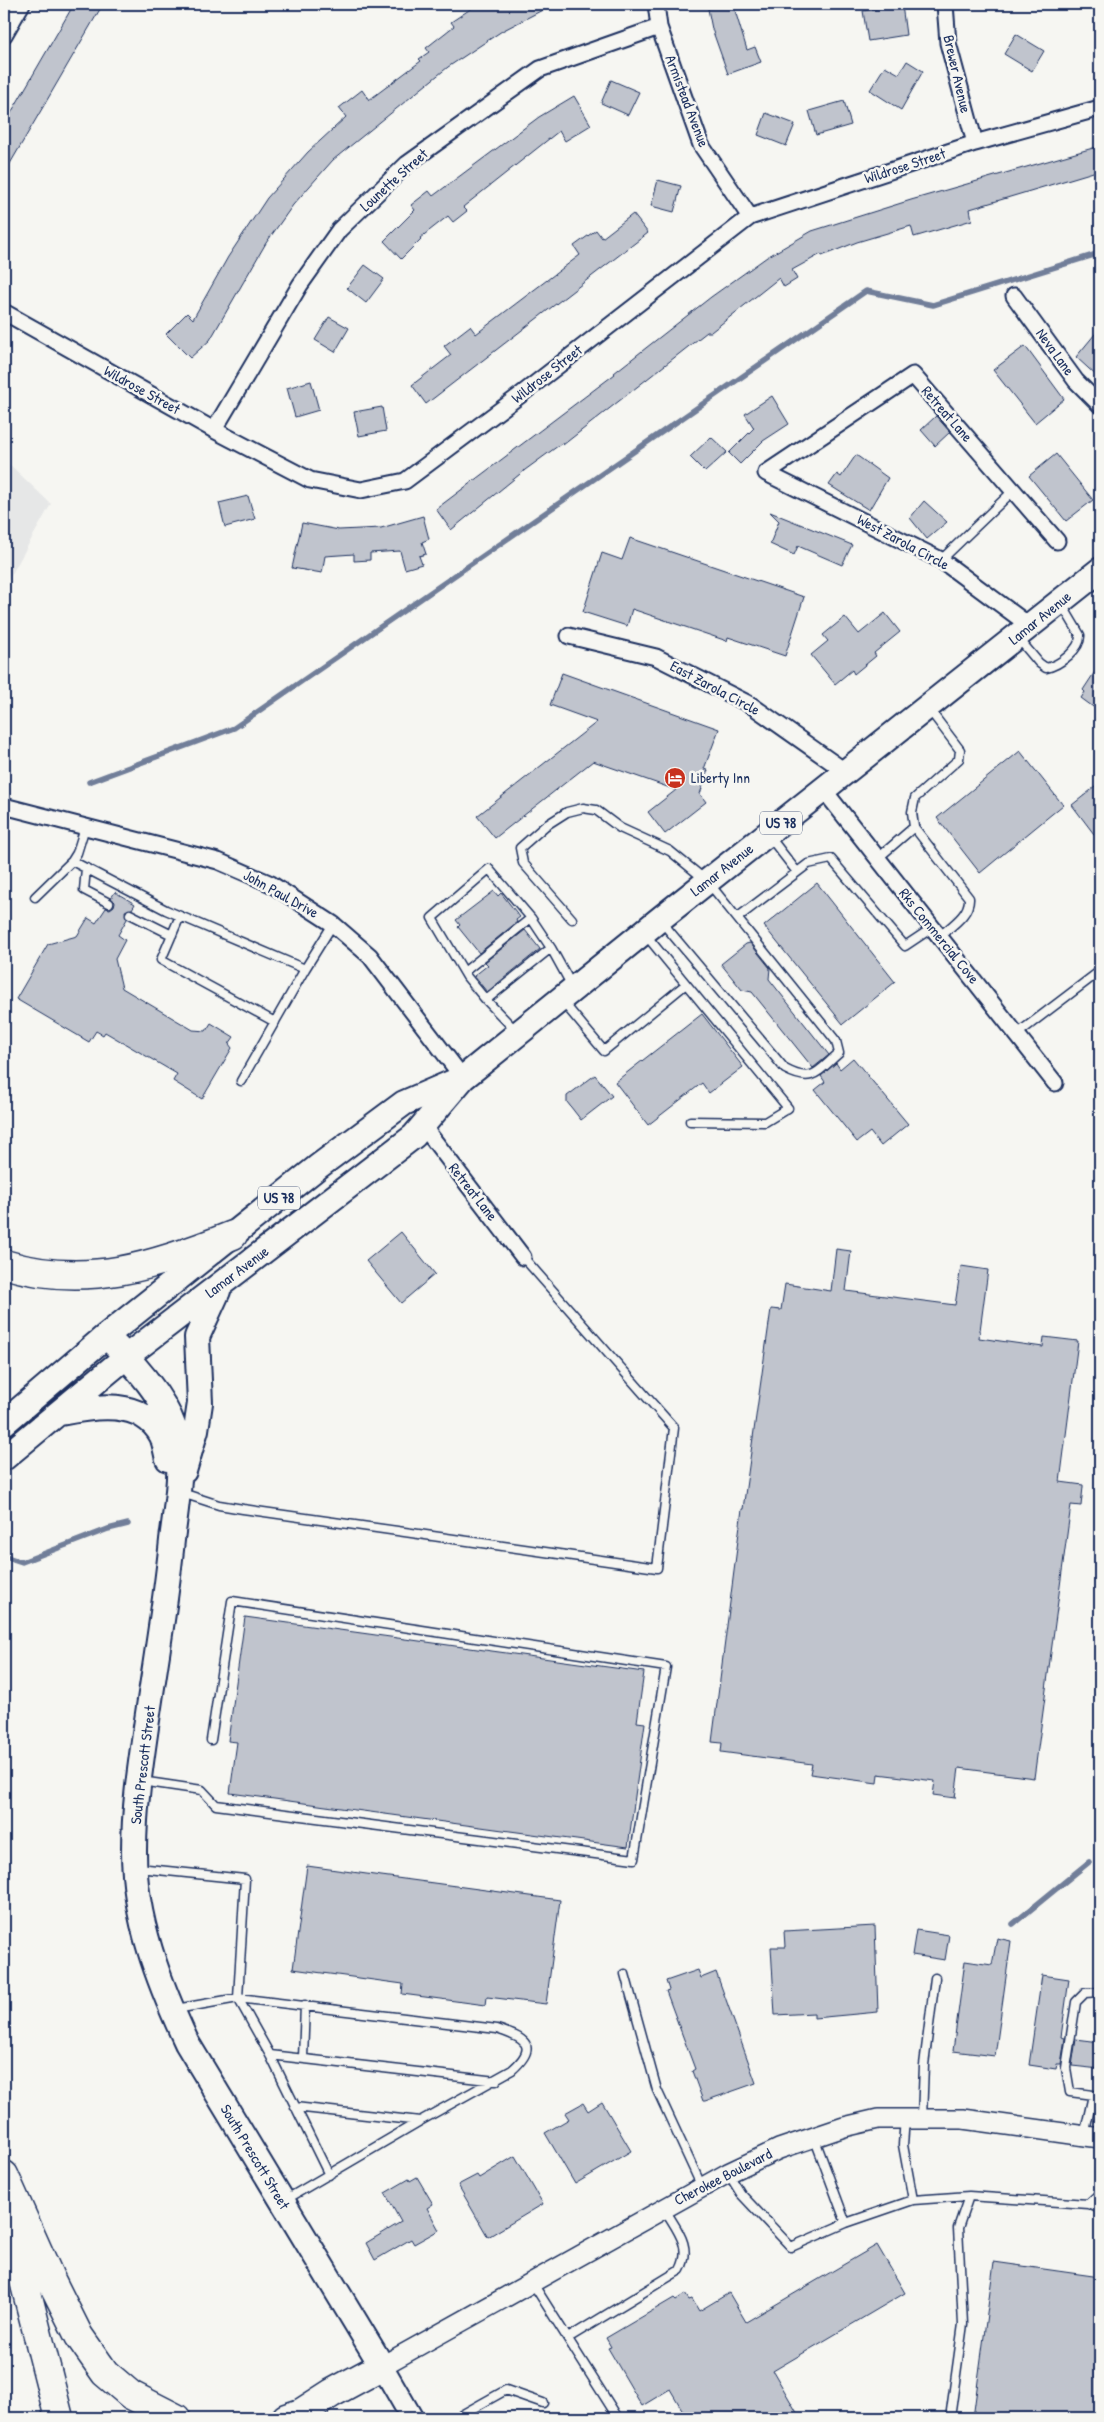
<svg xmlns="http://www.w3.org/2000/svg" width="1104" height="2422" viewBox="0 0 1104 2422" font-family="'Patrick Hand',sans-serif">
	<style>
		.built { fill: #e6e7e7 }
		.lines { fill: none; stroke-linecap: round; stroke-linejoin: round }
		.stream { stroke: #717e99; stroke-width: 5.5 }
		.building { fill: #c0c4cd; stroke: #1b2f5e }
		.service-casing { stroke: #1b2f5e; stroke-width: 11 }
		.minor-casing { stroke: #1b2f5e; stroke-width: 19 }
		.tertiary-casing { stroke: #1b2f5e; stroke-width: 22 }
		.secondary-casing { stroke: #1b2f5e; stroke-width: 25 }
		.primary-casing { stroke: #1b2f5e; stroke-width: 28 }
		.motorway-casing { stroke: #1b2f5e; stroke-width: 31 }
		.service { stroke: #f6f6f2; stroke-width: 8 }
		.minor { stroke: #f6f6f2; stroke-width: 15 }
		.tertiary { stroke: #f6f6f2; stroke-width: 19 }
		.secondary { stroke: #f6f6f2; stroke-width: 21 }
		.primary { stroke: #f6f6f2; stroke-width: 24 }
		.motorway { stroke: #f6f6f2; stroke-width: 28 }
		.labels { text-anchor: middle; stroke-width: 5; stroke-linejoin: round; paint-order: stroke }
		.shield { fill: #f6f6f2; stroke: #5d6b8a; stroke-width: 1 }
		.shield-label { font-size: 14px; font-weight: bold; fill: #1b2f5e }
		.street-label { font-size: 15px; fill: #1b2f5e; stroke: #f6f6f2 }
		.poi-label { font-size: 15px; fill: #1b2f5e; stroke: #f6f6f2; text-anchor: start }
	</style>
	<rect width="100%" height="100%" fill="#f6f6f2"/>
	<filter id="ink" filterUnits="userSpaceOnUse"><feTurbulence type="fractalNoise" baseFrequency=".02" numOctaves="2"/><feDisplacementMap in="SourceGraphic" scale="10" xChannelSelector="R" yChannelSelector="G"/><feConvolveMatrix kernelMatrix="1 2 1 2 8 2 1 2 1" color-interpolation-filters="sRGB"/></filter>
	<g filter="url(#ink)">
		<path class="built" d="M 4,459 L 51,504 L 4,588 Z"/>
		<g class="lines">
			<path class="stream" d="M 89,782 L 234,728 L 866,291 L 933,305 L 1100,253
				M 4,1556 L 22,1562 L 108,1529 L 128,1524
				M 1013,1924 L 1089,1862"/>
		</g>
		<path class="building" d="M 74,4 L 103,4 L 4,174 L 4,125 Z
			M 478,4 L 554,4 L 502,31 L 448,67 L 333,160 L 293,205 L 266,243 L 210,340 L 190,358 L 166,334 L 187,313 L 193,319 L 228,257 L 267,198 L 308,152 L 346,117 L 339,108 L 362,90 L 369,100 L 421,61 L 419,59 L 429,52 L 426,48 L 454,26 L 451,22 Z
			M 707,4 L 733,4 L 747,50 L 755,47 L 761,62 L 728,74 L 712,29 Z
			M 902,5 L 906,35 L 868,41 L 863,11 Z
			M 1016,34 L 1044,51 L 1032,71 L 1004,54 Z
			M 907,61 L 923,71 L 901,110 L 870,90 L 885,66 L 899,74 Z
			M 611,80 L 639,92 L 628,115 L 601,103 Z
			M 574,96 L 591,125 L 565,141 L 559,131 L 463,207 L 467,211 L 453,222 L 448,216 L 420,238 L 421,239 L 401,259 L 384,241 L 415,210 L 411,205 L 429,191 L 433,196 L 539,117 Z
			M 844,101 L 851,125 L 816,135 L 809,111 Z
			M 766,113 L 795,124 L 786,146 L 758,135 Z
			M 1100,146 L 1100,170 L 970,209 L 972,220 L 914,237 L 911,226 L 857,242 L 822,256 L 821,254 L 792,270 L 797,279 L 784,287 L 779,278 L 711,332 L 707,332 L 563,445 L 562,443 L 525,470 L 451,530 L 436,509 L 615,374 L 614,373 L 711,297 L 767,257 L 812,231 L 911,200 Z
			M 658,180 L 681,186 L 674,212 L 651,206 Z
			M 633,214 L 648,233 L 426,404 L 412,385 L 451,355 L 444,346 L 470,326 L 476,334 L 580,255 L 574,246 L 596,230 L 602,238 Z
			M 365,265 L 384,279 L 366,303 L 347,288 Z
			M 329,317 L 349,328 L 335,352 L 315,340 Z
			M 1100,328 L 1100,379 L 1076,357 Z
			M 1025,346 L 1064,399 L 1035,423 L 993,370 Z
			M 311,381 L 319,410 L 295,417 L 287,388 Z
			M 772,396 L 789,424 L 763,441 L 740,464 L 729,453 L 754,428 L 745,414 Z
			M 382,407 L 386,431 L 359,436 L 354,412 Z
			M 936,416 L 950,432 L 935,446 L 921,430 Z
			M 711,437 L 727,452 L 705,472 L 690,457 Z
			M 1056,454 L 1093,500 L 1066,521 L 1029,476 Z
			M 856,455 L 888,478 L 869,510 L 829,485 L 837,474 L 841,477 Z
			M 248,496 L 255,519 L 225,527 L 219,503 Z
			M 924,501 L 947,522 L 927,539 L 910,518 Z
			M 770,512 L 852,545 L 842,565 L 798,546 L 794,555 L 770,544 L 779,521 Z
			M 423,516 L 429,539 L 422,542 L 426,554 L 419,556 L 422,564 L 405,569 L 400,551 L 370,553 L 370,560 L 354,561 L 354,554 L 325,556 L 322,573 L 292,568 L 302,523 L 339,530 L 381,528 Z
			M 630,538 L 804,597 L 785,656 L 728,637 L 727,641 L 632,609 L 627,626 L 583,612 L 602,553 L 622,560 Z
			M 885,613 L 900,632 L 874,653 L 876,656 L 854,674 L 852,670 L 835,684 L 811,655 L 828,641 L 823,635 L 845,617 L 859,634 Z
			M 1100,664 L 1100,712 L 1081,698 L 1085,692 L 1083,690 Z
			M 562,673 L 719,729 L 704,769 L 708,770 L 700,794 L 706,802 L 665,834 L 648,812 L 676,790 L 593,761 L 495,838 L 477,816 L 597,722 L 550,705 Z
			M 1020,751 L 1063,805 L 980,873 L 937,818 Z
			M 1100,783 L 1100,842 L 1072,805 Z
			M 817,883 L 895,982 L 843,1024 L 764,926 Z
			M 494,891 L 498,896 L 501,893 L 520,917 L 516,920 L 517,922 L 479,953 L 458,927 L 460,925 L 456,920 Z
			M 115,892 L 135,904 L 132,909 L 125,911 L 127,919 L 118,935 L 125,940 L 115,959 L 122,988 L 193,1030 L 206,1031 L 211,1023 L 234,1037 L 229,1044 L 232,1048 L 202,1099 L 173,1081 L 177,1074 L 105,1032 L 103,1035 L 96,1031 L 89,1042 L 16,999 L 48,944 L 77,936 L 88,918 L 96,923 L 106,908 L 110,909 L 114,906 L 115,902 L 111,898 Z
			M 525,930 L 540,949 L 487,992 L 474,976 L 488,965 L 485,962 Z
			M 750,943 L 770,968 L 769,979 L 829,1055 L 813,1068 L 752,992 L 742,990 L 721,964 L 746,944 Z
			M 702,1014 L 743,1067 L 709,1093 L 702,1083 L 648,1125 L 615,1082 Z
			M 853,1058 L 908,1124 L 881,1146 L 870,1132 L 857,1142 L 815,1090 L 825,1082 L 821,1076 L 836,1063 L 840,1069 Z
			M 595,1075 L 612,1096 L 581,1120 L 567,1102 L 567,1096 Z
			M 401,1232 L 435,1274 L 401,1303 L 366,1261 Z
			M 836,1249 L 851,1251 L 846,1291 L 955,1305 L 961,1266 L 988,1270 L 979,1338 L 1043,1347 L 1044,1337 L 1078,1341 L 1060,1482 L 1083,1485 L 1083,1487 L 1081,1506 L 1071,1505 L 1034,1778 L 959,1768 L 955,1798 L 933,1795 L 935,1781 L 878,1774 L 877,1783 L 810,1774 L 812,1764 L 721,1752 L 722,1743 L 712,1742 L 742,1509 L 743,1509 L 771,1309 L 781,1310 L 785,1284 L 831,1291 Z
			M 245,1617 L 644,1672 L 637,1722 L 645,1723 L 628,1847 L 230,1793 L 237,1742 L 228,1741 Z
			M 307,1866 L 560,1900 L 546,2004 L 487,1997 L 486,2005 L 402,1994 L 403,1984 L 293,1969 Z
			M 875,1926 L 878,2012 L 814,2018 L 814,2013 L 775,2015 L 771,1947 L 785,1947 L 784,1931 Z
			M 916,1930 L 949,1935 L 945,1960 L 912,1955 Z
			M 997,1938 L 1011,1941 L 995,2056 L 953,2051 L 965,1961 L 992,1965 Z
			M 698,1970 L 701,1978 L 716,1972 L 756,2083 L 705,2101 L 703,2101 L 692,2071 L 695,2069 L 666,1991 L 669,1990 L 666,1981 Z
			M 1042,1975 L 1069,1979 L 1061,2037 L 1065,2038 L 1061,2064 L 1057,2064 L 1056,2069 L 1029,2065 Z
			M 1076,2039 L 1100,2042 L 1100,2069 L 1072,2066 Z
			M 602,2102 L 631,2151 L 575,2184 L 545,2133 L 569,2119 L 565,2113 L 583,2103 L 588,2111 Z
			M 515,2156 L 543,2204 L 488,2237 L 458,2185 L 477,2175 L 479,2178 Z
			M 417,2177 L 433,2204 L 427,2208 L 439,2230 L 414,2244 L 411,2239 L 375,2260 L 366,2243 L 401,2222 L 385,2193 L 409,2179 L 410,2181 Z
			M 877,2245 L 905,2293 L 773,2371 L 800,2418 L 687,2418 L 670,2389 L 642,2406 L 608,2348 L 611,2347 L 606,2338 L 674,2298 L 676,2300 L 685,2294 L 689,2300 L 692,2299 L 699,2311 L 729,2293 L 746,2322 Z
			M 994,2262 L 1100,2277 L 1100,2418 L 973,2418 Z"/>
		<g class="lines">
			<g class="service-casing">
				<path id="service" d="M 941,560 L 1014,490
					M 1019,639 L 1039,663 L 1046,668 C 1060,665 1081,649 1080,635 L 1061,603
					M 929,709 L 960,750 L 959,759 L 915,798 L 912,812 L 914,827 L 969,898 C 970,915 951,926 939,937
					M 85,827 L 77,853 L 72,861 L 166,910 L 305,969 L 333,924
					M 769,836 L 797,872
					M 877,859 L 914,827
					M 86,868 L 84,890 L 109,903
					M 35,897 L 72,861
					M 130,914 L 172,935
					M 180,916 L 161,960 L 275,1022
					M 737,918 L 808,864 L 831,859 L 905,946 L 932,928
					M 572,919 L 523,863 L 520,848 L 545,826 L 567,812 L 583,808 L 596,810 L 620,828 L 670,851 L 708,882 L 836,1041 L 839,1053 C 817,1072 813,1084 785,1069 L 661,921
					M 645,934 L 788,1108 L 765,1122 L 690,1121
					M 551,948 L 572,986
					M 464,972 L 531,918
					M 486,1000 L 467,977 L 432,918 L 489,869 L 531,918 L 551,948 L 486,1000 L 517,1032
					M 563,1002 L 604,1051 L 686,984
					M 1017,1034 L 1100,971
					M 241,1081 L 305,969
					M 182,1493 L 219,1505 L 243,1509 L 657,1568 L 674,1428 L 523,1257
					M 141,1781 L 202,1790 L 216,1805 L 634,1859 L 666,1667 L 232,1601 L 211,1740
					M 138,1868 L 245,1879 L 238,1998 L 270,2055 L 329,2175
					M 625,1974 L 657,2090 L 702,2187
					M 176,2009 L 238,1998 L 497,2029 C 524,2038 540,2045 512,2070 L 420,2121 L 285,2200
					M 270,2055 L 496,2081
					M 303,2058 L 305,2005
					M 295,2107 L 420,2121
					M 922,2118 L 924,2065 L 935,1978
					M 1084,2136 L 1093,2095 L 1070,2092 L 1066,2068 L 1076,2002 L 1085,1993 L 1100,1992
					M 814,2137 L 846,2223
					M 728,2173 L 741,2194 L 791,2247 L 846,2223 L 913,2200 L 903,2145 L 905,2118
					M 913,2200 L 969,2196
					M 1088,2204 L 1100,2209
					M 532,2282 L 618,2418
					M 568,2338 L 680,2270 C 693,2246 676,2229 664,2208
					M 456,2418 L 506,2390 L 543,2403
					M 950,2418 L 963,2324 L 958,2228 L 969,2196 L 1088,2204 L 1100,2193"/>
			</g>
			<g class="minor-casing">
				<path id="minor" d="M 656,4 L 659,27 L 701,145 L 750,217
					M 945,4 L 948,43 L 975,143
					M 4,35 L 22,4
					M 1014,296 L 1076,381 L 1100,405
					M 4,312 L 214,430 L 310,480 L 361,490 L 405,481 L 519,396 L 750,217 L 975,143 L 1100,108
					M 214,430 L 300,285 L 339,230 L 407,164 L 540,69 L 659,27
					M 1030,626 L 941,560 L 766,473 L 913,375 L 1057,541
					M 569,636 L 656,657 L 751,705 L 846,772
					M 823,789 L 1055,1083
					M 4,806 L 218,861 L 271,884 L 333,924 L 370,956 L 463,1078
					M 423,1126 L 523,1257"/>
			</g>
			<g class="tertiary-casing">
				<path id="tertiary" d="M 382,2366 L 728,2173 L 779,2149 L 844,2127 L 878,2119 L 963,2119 L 1100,2138"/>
			</g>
			<g class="secondary-casing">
				<path id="secondary" d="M 382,2366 L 412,2418"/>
			</g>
			<g class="primary-casing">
				<path id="primary" d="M 106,1336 C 132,1361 169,1402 177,1438 C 183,1471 176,1507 172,1540 C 166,1602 155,1665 146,1727 C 140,1768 134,1809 134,1851 C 134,1919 159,1983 187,2043 L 382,2366
					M 60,1413 C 94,1406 142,1398 162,1436 C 165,1443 166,1452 168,1459
					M 4,1423 L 106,1336 L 319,1166 L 404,1103 L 460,1079
					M 4,1458 L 127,1356 L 414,1136 L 463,1078 L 660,919 L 1100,570
					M 184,1471 L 196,1430 L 200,1403 L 197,1337 L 218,1291"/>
			</g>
			<g class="motorway-casing">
				<path id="motorway" d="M 4,1264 C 86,1289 156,1266 233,1235
					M 4,2175 L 50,2278 L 79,2336 L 105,2373 L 131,2395 L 176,2418
					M 7,2214 L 59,2418
					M 286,2418 L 301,2413 L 332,2393 L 382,2366"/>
			</g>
			<use href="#service" class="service"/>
			<use href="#minor" class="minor"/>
			<use href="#tertiary" class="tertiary"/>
			<use href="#secondary" class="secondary"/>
			<use href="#primary" class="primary"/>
			<use href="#motorway" class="motorway"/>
		</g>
	</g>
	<defs>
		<g id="hotel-disc" transform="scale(1.125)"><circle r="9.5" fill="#c8321e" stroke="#f6f6f2"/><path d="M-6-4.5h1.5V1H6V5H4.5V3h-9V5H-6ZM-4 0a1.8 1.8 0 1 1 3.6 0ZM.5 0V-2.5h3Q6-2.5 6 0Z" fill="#fff"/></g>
	</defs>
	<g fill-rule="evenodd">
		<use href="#hotel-disc" x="675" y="778"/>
	</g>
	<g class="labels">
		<g class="shield">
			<rect x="760" y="811.5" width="42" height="23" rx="4"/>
			<rect x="258" y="1186.5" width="42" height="23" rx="4"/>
		</g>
		<g class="shield-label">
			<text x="781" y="828">US 78</text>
			<text x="279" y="1203">US 78</text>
		</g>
		<g class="street-label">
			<text transform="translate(957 74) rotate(77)" y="5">Brewer Avenue</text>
			<text transform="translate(687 101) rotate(69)" y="5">Armistead Avenue</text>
			<text transform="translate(905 166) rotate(-18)" y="5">Wildrose Street</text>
			<text transform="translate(394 180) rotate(-42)" y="5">Lounette Street</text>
			<text transform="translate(1055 352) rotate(54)" y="5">Neva Lane</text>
			<text transform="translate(547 374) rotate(-38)" y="5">Wildrose Street</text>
			<text transform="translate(142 390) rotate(29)" y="5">Wildrose Street</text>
			<text transform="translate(947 414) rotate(49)" y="5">Retreat Lane</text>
			<text transform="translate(903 542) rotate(28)" y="5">West Zarola Circle</text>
			<text transform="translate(1040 618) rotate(-39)" y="5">Lamar Avenue</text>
			<text transform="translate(715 688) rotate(28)" y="5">East Zarola Circle</text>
			<text transform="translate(722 870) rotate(-38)" y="5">Lamar Avenue</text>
			<text transform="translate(281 894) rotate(29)" y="5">John Paul Drive</text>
			<text transform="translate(939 936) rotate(51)" y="5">Rks Commercial Cove</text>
			<text transform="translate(473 1192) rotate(52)" y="5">Retreat Lane</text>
			<text transform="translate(237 1272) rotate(-37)" y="5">Lamar Avenue</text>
			<text transform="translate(143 1765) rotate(-83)" y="5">South Prescott Street</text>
			<text transform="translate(255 2157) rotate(59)" y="5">South Prescott Street</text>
			<text transform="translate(723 2177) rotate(-27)" y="5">Cherokee Boulevard</text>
		</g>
		<g class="poi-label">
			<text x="691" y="783">Liberty Inn</text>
		</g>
	</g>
	<rect width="1104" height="2422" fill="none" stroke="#f6f6f2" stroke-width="20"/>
	<rect x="10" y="10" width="1084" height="2402" fill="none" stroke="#1b2f5e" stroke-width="2" filter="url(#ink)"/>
</svg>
